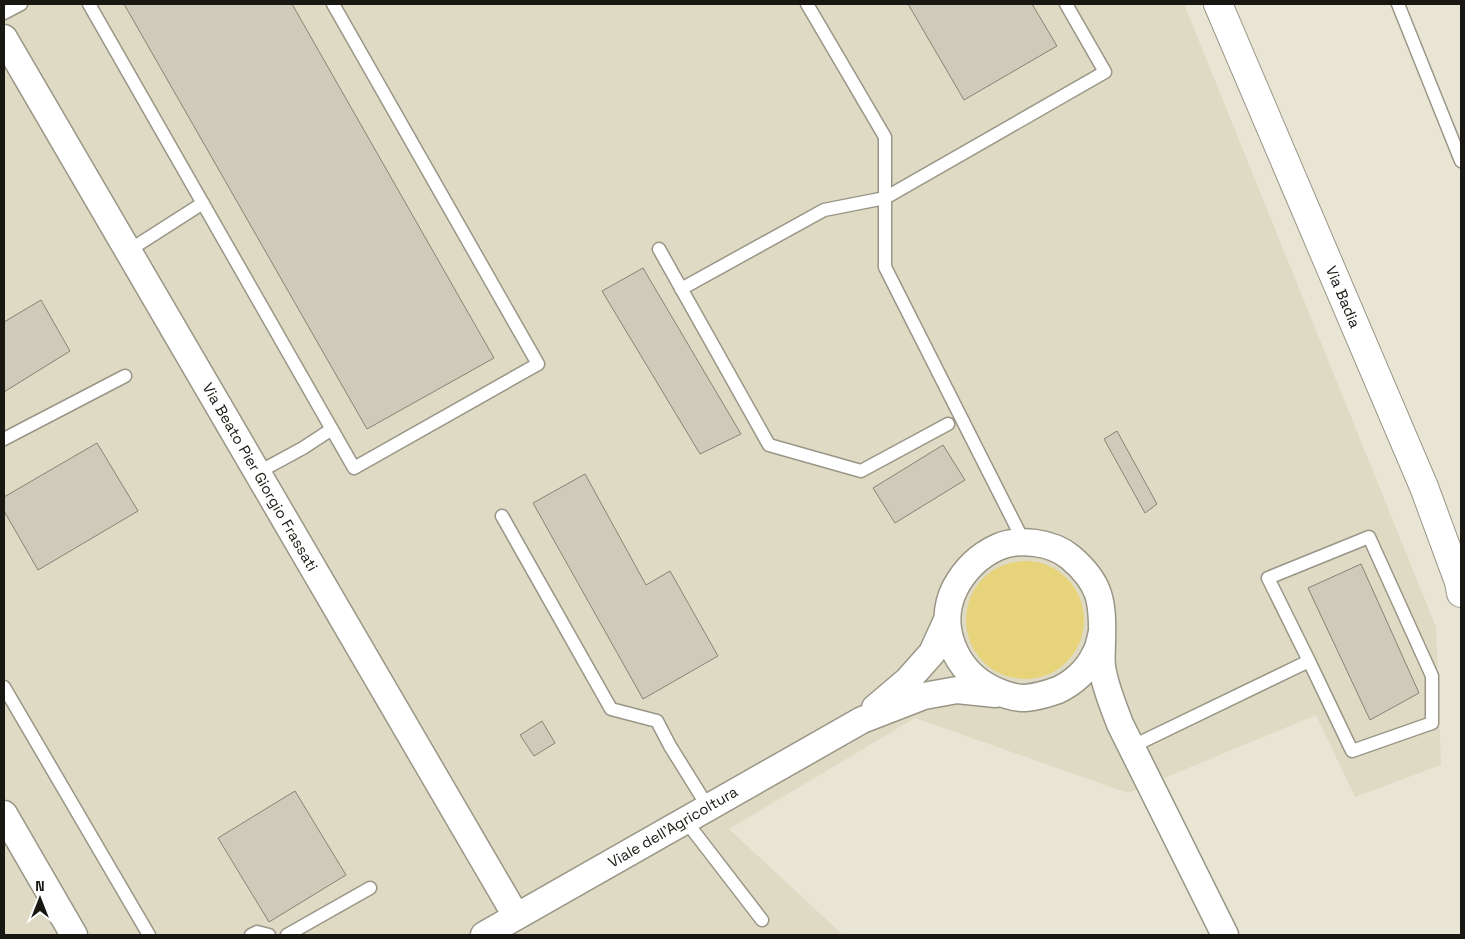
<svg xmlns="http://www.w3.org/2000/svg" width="1465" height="939" viewBox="0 0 1465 939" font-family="'Space Grotesk',sans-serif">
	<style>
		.built { fill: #dfdac3 }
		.green { fill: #e7d379 }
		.building { fill: #cecbbb; stroke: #878475 }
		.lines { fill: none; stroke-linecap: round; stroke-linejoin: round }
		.service-casing { stroke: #9a9687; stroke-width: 15 }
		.minor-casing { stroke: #9a9687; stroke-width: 29 }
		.secondary-casing { stroke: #9a9687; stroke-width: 30 }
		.service { stroke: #fff; stroke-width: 12 }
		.minor { stroke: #fff; stroke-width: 26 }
		.secondary { stroke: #fff; stroke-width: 28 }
		.labels { text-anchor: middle; stroke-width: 4.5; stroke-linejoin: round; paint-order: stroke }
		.street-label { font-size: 15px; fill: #181711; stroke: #fff }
	</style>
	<rect width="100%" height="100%" fill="#e8e5d5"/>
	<path class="built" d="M 4,4 L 1184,4 L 1436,627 L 1441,765 L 1355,797 L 1316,715 L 1128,793 L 915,718 L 729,829 L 843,935 L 4,935 Z"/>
	<path class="green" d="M966 620a59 59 0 1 1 118 0a59 59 0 1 1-118 0Z"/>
	<path class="building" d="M 124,4 L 292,4 L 494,358 L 367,429 Z
		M 908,4 L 1032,4 L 1057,46 L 964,100 Z
		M 643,268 L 741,434 L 700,454 L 602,291 Z
		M 41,300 L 70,351 L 4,392 L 4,322 Z
		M 1117,431 L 1157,504 L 1145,513 L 1104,439 Z
		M 97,443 L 138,511 L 38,570 L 4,511 L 4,497 Z
		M 943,445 L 965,480 L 895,523 L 873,488 Z
		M 585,474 L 646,585 L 670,571 L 718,656 L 643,699 L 533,503 Z
		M 1361,564 L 1419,693 L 1370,720 L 1308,588 Z
		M 542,721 L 555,743 L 534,756 L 520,735 Z
		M 295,791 L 346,875 L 269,922 L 218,838 Z"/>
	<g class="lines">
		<g class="service-casing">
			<path id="service" d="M 89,4 L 354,468 L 538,364 L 333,4
				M 807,4 L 885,137 L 885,267 L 1024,542
				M 1398,4 L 1461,161
				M 4,13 L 21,4
				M 659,249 L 769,445 L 861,471 L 948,424
				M 128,251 L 203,203
				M 681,289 L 824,210 L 885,198 L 1105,72 L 1066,4
				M 4,439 L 125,376
				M 257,473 L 303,448 L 332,429
				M 502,516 L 611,709 L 657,721 L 670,746 L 708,807
				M 4,687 L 149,935
				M 1131,747 L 1309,661 L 1352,751 L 1432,723 L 1432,676 L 1369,537 L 1268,578 L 1309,661
				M 685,820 L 762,920
				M 251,935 L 257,932 L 269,935
				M 287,935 L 370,888"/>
		</g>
		<g class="minor-casing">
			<path id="minor" d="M 4,38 L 516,916
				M 1102,632 C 1100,639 1099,648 1095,654 C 1088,670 1073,683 1058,690 C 1047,694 1037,697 1025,698 C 1014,698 1002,694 992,689 C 955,671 936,626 955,588 C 965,569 978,556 998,547 C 1019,538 1052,542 1070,557 C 1101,583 1103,602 1102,640 C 1102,649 1101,658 1102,667 C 1105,687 1113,705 1120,724 L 1225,935
				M 875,708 L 908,680 L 932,653 L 947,620
				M 4,814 L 74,935
				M 484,935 L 862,720 L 924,696 L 957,690 L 996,694"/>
		</g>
		<g class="secondary-casing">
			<path id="secondary" d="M 1218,4 L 1424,487 L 1459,582 L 1461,593"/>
		</g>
		<use href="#service" class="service"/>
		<use href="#minor" class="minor"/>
		<use href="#secondary" class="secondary"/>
	</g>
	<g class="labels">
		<g class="street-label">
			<text transform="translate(1343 297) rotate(67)" y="5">Via Badia</text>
			<text transform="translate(260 477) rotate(60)" y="5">Via Beato Pier Giorgio Frassati</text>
			<text transform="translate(673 827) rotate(-30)" y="5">Viale dell'Agricoltura</text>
		</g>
	</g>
	<rect width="1465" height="939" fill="none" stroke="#181711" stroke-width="10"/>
	<g transform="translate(40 899)" stroke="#ffffff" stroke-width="4" paint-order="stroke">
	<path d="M0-4L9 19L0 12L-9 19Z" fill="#181711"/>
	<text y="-8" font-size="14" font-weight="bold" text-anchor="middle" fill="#181711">N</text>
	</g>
</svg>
